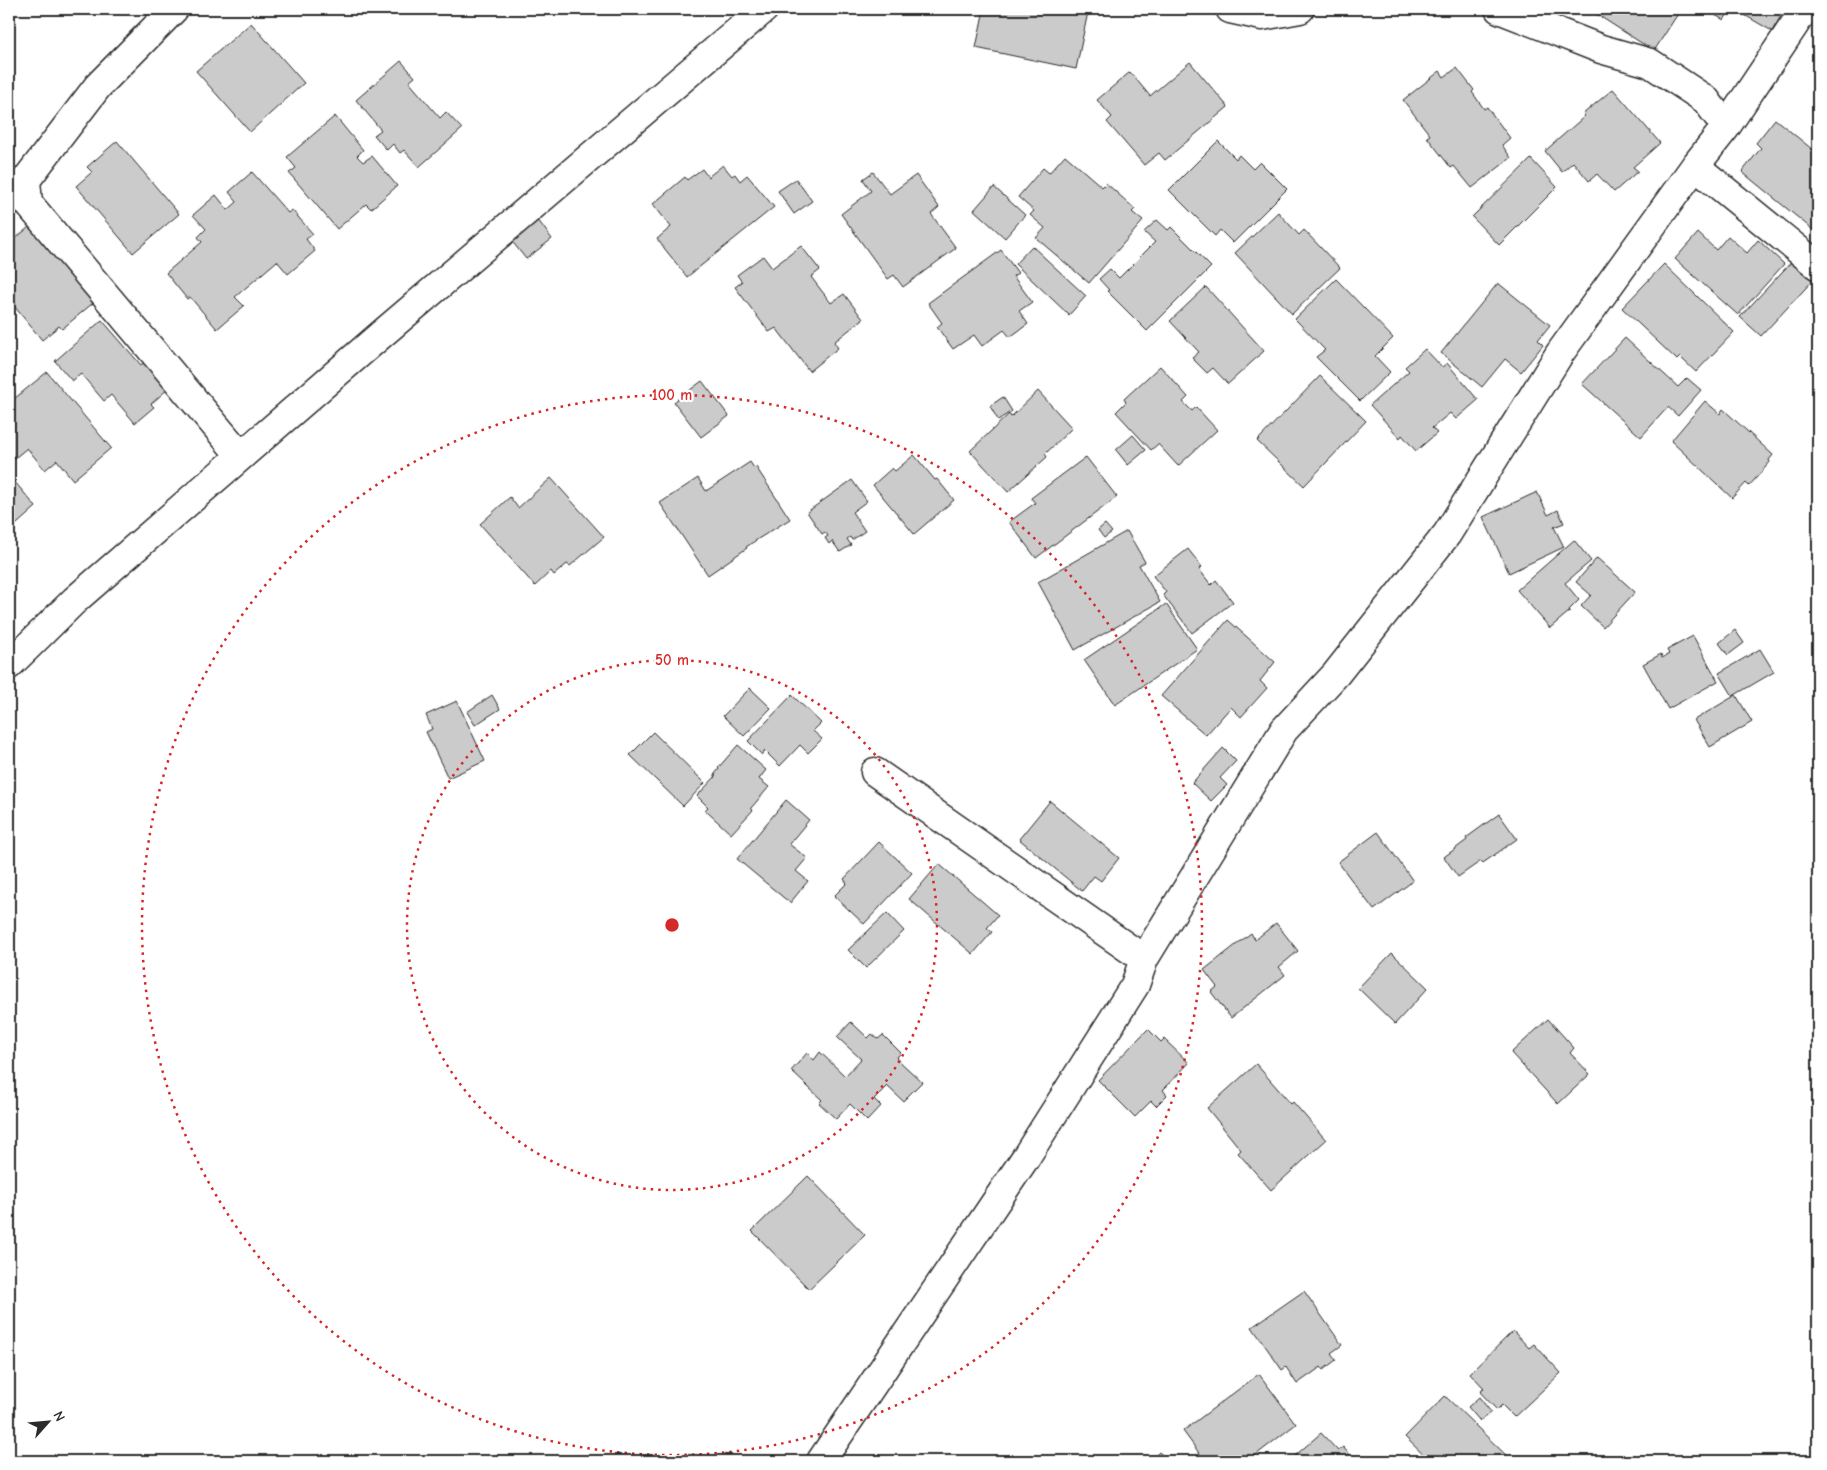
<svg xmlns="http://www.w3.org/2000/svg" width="1827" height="1470" viewBox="0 0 1827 1470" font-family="'Comic Neue',sans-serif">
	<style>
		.building { fill: #cbcbcb; stroke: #2b2b2b }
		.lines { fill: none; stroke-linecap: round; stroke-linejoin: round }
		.street-casing { stroke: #2b2b2b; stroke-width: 31 }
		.street { stroke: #fff; stroke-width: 28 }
		.ring { fill: none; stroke: #d62828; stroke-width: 2.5; stroke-dasharray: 2.5 5 }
		.centre { fill: #d62828; stroke: #fff; stroke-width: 2.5 }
		.ring-label { font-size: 15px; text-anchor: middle; font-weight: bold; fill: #d62828; stroke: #fff; stroke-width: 4.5; stroke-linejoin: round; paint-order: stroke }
	</style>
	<rect width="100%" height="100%" fill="#fff"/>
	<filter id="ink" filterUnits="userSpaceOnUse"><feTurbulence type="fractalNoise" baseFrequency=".02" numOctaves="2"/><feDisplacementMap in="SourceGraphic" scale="10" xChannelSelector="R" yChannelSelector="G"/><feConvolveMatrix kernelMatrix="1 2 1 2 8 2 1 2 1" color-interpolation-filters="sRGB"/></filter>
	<g filter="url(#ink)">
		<path class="building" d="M 984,9 L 1073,9 L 1088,12 L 1076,69 L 976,48 Z
			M 1595,9 L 1681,9 L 1654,51 L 1593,12 Z
			M 1704,9 L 1731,9 L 1724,20 Z
			M 1744,9 L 1785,9 L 1772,31 L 1741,13 Z
			M 251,23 L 304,83 L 250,132 L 196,71 Z
			M 401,61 L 415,77 L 409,82 L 440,118 L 446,112 L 462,129 L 419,167 L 404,150 L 400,153 L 393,144 L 387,150 L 374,135 L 381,130 L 356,100 Z
			M 1190,62 L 1228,107 L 1165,160 L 1159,153 L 1144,165 L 1107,122 L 1112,117 L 1097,100 L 1130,72 L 1150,96 Z
			M 1457,68 L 1474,90 L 1472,92 L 1484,109 L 1487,107 L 1510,138 L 1502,145 L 1511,158 L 1472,188 L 1454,166 L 1451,168 L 1427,137 L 1430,135 L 1403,100 L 1440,71 L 1444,77 Z
			M 1613,89 L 1660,143 L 1633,167 L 1638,171 L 1614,192 L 1597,174 L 1589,181 L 1573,162 L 1562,172 L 1545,151 L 1585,116 L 1583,114 Z
			M 335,116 L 363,150 L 357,156 L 363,162 L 372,156 L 397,186 L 371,209 L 366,204 L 337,229 L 289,173 L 296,168 L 287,157 Z
			M 1775,119 L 1818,154 L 1818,234 L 1742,172 L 1761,148 L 1756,143 Z
			M 117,141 L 179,214 L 133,253 L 76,186 L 92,172 L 87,167 Z
			M 1218,141 L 1236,159 L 1239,155 L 1253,169 L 1260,162 L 1287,189 L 1233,243 L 1220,230 L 1215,236 L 1169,190 Z
			M 1065,155 L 1102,187 L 1106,183 L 1135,209 L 1132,212 L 1143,221 L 1089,283 L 1036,238 L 1045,228 L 1030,215 L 1034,211 L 1018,197 L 1043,168 L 1049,173 Z
			M 1531,159 L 1557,187 L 1499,245 L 1472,217 Z
			M 723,165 L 732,176 L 735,174 L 740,181 L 747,175 L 774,207 L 687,277 L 657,239 L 671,227 L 653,204 L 685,177 L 687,180 L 702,169 L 708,177 Z
			M 252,172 L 288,213 L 292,210 L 313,234 L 306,239 L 315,251 L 288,274 L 277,261 L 235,297 L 244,306 L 217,329 L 190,297 L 187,299 L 166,273 L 202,242 L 198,237 L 206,229 L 193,215 L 216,195 L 228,210 L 237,202 L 229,192 Z
			M 873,172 L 890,194 L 916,175 L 939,207 L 931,214 L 956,248 L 903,287 L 894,275 L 888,279 L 841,214 L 871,191 L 863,179 Z
			M 796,179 L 812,201 L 794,214 L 778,191 Z
			M 994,187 L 1025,215 L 1005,238 L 974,210 Z
			M 1278,212 L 1299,235 L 1304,230 L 1340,268 L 1292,314 L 1235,253 Z
			M 538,220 L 552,239 L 526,259 L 511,240 Z
			M 1157,220 L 1168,230 L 1171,227 L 1211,267 L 1147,331 L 1107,291 L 1109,290 L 1099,279 L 1110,269 L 1119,278 L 1155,242 L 1144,232 Z
			M 29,227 L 93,303 L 62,329 L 59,326 L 42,340 L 9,300 L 9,244 Z
			M 1698,233 L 1716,250 L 1728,236 L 1747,253 L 1758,240 L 1784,264 L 1738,315 L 1675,259 Z
			M 801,246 L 820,270 L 811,277 L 831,303 L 844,294 L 863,319 L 834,342 L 838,348 L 809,371 L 776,328 L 769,332 L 735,287 L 742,282 L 737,275 L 763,256 L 772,268 Z
			M 1032,246 L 1086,296 L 1069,315 L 1015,264 Z
			M 1001,250 L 1018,273 L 1013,276 L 1032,302 L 1019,311 L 1028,324 L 1010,337 L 1004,330 L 982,346 L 974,335 L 953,349 L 937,327 L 942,323 L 928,303 Z
			M 1796,257 L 1816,277 L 1761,336 L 1740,317 Z
			M 1664,264 L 1734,332 L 1696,372 L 1680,357 L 1677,360 L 1622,308 Z
			M 1336,279 L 1393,338 L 1375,356 L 1390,372 L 1360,401 L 1316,357 L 1325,350 L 1295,319 Z
			M 1498,283 L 1550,325 L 1538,340 L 1543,345 L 1521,372 L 1505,359 L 1482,387 L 1441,353 Z
			M 1206,287 L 1264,351 L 1228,384 L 1213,368 L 1207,373 L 1192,358 L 1199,352 L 1170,321 Z
			M 102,320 L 141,365 L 147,360 L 170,387 L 151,404 L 154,407 L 135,423 L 111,395 L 104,401 L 81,374 L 72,381 L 55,361 Z
			M 1625,338 L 1678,387 L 1687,378 L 1701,390 L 1678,416 L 1668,407 L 1641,437 L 1582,384 Z
			M 1425,349 L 1442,367 L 1447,363 L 1478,400 L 1456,419 L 1450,413 L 1432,428 L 1437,433 L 1416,451 L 1402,435 L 1400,438 L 1370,405 L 1409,371 L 1405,367 Z
			M 1160,366 L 1188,397 L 1183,402 L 1192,411 L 1196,407 L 1217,430 L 1178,466 L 1158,444 L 1151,450 L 1116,412 L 1126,402 L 1124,399 Z
			M 47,372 L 111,448 L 73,480 L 57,460 L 45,470 L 27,448 L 15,458 L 9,451 L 9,403 Z
			M 1320,376 L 1366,421 L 1304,486 L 1257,441 Z
			M 702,381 L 729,416 L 701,437 L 674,402 Z
			M 1038,391 L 1072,428 L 1045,454 L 1047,457 L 1008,492 L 970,451 L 1009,414 L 1011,417 Z
			M 1003,397 L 1012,411 L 998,420 L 990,406 Z
			M 1705,401 L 1720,414 L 1723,409 L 1773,455 L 1769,460 L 1770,462 L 1749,486 L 1746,483 L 1732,498 L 1671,441 Z
			M 1133,435 L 1146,450 L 1128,465 L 1116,450 Z
			M 914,455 L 935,480 L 937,479 L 954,500 L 914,534 L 873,485 L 892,468 L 895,471 Z
			M 1086,457 L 1117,497 L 1036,558 L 1009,522 L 1035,503 L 1031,498 Z
			M 750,462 L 754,468 L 756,467 L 790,519 L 758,539 L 746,547 L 747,548 L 708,575 L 660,503 L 698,478 L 706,491 Z
			M 9,475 L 36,507 L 9,531 Z
			M 551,478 L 604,537 L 570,566 L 567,564 L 554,575 L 551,571 L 535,586 L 480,524 L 510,497 L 518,508 Z
			M 852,480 L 867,501 L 852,512 L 865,531 L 852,540 L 850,537 L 847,539 L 851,545 L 840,552 L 832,541 L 829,544 L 825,538 L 828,536 L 825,532 L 822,534 L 807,512 Z
			M 1537,492 L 1548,515 L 1558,510 L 1564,523 L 1554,527 L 1564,547 L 1509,573 L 1483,517 Z
			M 1105,524 L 1112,532 L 1104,538 L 1098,530 Z
			M 1127,531 L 1145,562 L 1139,565 L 1160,602 L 1075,650 L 1038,582 Z
			M 1574,540 L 1591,561 L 1565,583 L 1579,600 L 1569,610 L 1570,611 L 1550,628 L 1517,590 Z
			M 1188,549 L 1202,567 L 1199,569 L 1211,585 L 1216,580 L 1233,602 L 1192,633 L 1163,595 L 1166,592 L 1153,576 Z
			M 1597,558 L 1635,592 L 1603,627 L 1581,606 L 1591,595 L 1576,582 Z
			M 1166,604 L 1197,649 L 1115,705 L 1084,660 Z
			M 1228,620 L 1275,662 L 1260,681 L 1267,688 L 1241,717 L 1231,707 L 1206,735 L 1161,696 Z
			M 1735,630 L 1744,643 L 1728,655 L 1719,643 Z
			M 1693,636 L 1718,681 L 1668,709 L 1643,664 L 1661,654 L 1662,658 L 1669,654 L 1667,650 Z
			M 1760,649 L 1774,672 L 1733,696 L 1719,673 Z
			M 750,688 L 771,708 L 744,736 L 723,716 Z
			M 492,695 L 500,709 L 475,725 L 467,712 Z
			M 792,695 L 821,723 L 813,731 L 822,739 L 808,753 L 800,745 L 780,766 L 765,751 L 762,755 L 748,741 Z
			M 1736,695 L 1752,722 L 1710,747 L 1694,720 Z
			M 457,701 L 485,761 L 448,778 L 426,732 L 432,729 L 426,715 Z
			M 653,732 L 705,783 L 683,806 L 630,755 Z
			M 738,745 L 766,770 L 759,779 L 769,787 L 751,808 L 753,810 L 731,834 L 705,810 L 708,807 L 697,796 L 716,776 L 714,775 L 719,769 L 718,768 Z
			M 1223,748 L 1236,761 L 1220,778 L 1227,785 L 1211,801 L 1192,783 Z
			M 786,800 L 809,820 L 789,844 L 807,858 L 796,871 L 808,881 L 790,903 L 737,859 Z
			M 1050,801 L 1119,858 L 1101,881 L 1094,876 L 1082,891 L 1019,839 Z
			M 1499,814 L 1517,839 L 1483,863 L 1481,861 L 1458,877 L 1444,857 L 1467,840 L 1466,838 Z
			M 1378,832 L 1413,881 L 1374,910 L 1338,862 Z
			M 879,842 L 912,873 L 864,924 L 834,896 L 847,883 L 844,879 Z
			M 939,864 L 998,915 L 987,928 L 992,932 L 973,954 L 909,899 Z
			M 887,913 L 904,931 L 866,968 L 848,950 Z
			M 1276,923 L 1298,951 L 1279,967 L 1285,975 L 1231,1018 L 1211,992 L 1217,987 L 1204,970 L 1251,933 L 1255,940 Z
			M 1392,953 L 1428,988 L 1395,1024 L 1358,988 Z
			M 1548,1019 L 1574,1048 L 1570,1053 L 1590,1074 L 1558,1104 L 1511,1053 Z
			M 851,1022 L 868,1038 L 872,1034 L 878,1039 L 883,1035 L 901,1053 L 896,1058 L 922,1082 L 903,1101 L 887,1086 L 874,1099 L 881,1106 L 867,1121 L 850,1104 L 836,1119 L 819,1103 L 822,1100 L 791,1071 L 807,1053 L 814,1060 L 820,1052 L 845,1076 L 861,1059 L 837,1037 Z
			M 1148,1029 L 1161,1042 L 1164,1039 L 1189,1063 L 1163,1090 L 1167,1095 L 1156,1106 L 1151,1101 L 1135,1117 L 1098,1080 Z
			M 1256,1064 L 1291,1104 L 1293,1102 L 1326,1140 L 1271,1190 L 1238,1153 L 1241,1150 L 1207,1108 Z
			M 808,1176 L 865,1235 L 809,1289 L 752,1231 Z
			M 1304,1291 L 1342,1345 L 1331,1353 L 1336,1360 L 1323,1370 L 1321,1367 L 1297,1384 L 1286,1367 L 1282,1370 L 1252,1327 Z
			M 1513,1331 L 1529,1348 L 1534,1344 L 1561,1373 L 1514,1417 L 1502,1405 L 1497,1410 L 1480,1392 L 1484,1388 L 1470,1373 Z
			M 1259,1374 L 1296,1424 L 1248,1461 L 1205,1461 L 1183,1431 Z
			M 1445,1396 L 1510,1459 L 1508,1461 L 1430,1461 L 1405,1437 Z
			M 1479,1397 L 1491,1412 L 1480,1421 L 1468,1407 Z
			M 1321,1433 L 1338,1451 L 1343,1447 L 1355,1461 L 1289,1461 Z
			M 1159,1452 L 1169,1461 L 1150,1461 Z"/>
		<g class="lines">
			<g class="street-casing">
				<path id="street" d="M 174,9 L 98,86 L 26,180 L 28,203 L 241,456
					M 1230,9 L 1262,16 L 1300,9
					M 1499,9 L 1601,49 L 1650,63 L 1706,100 L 1726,127
					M 1695,166 L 1818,266
					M 9,665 L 75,600 L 383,333 L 764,9
					M 875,772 L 1144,959
					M 821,1461 L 1026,1157 L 1135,985 L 1144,959 L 1284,730 L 1336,674 L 1447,534 L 1560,353 L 1695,166 L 1726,127 L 1805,9"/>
			</g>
			<use href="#street" class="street"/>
		</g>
	</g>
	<g class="ring">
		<circle cx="672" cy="925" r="265"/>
		<circle cx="672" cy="925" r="530"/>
	</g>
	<circle cx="672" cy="925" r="8" class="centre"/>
	<g class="ring-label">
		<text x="672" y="400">100 m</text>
		<text x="672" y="665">50 m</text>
	</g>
	<rect width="1827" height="1470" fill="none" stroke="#fff" stroke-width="30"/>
	<rect x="15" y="15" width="1797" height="1440" fill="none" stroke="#2b2b2b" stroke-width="2" filter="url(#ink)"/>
	<g transform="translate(48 1422) rotate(63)" stroke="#ffffff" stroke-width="4" paint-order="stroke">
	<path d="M0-4L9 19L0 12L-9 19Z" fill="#2b2b2b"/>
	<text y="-8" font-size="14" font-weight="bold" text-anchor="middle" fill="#2b2b2b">N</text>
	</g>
</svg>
